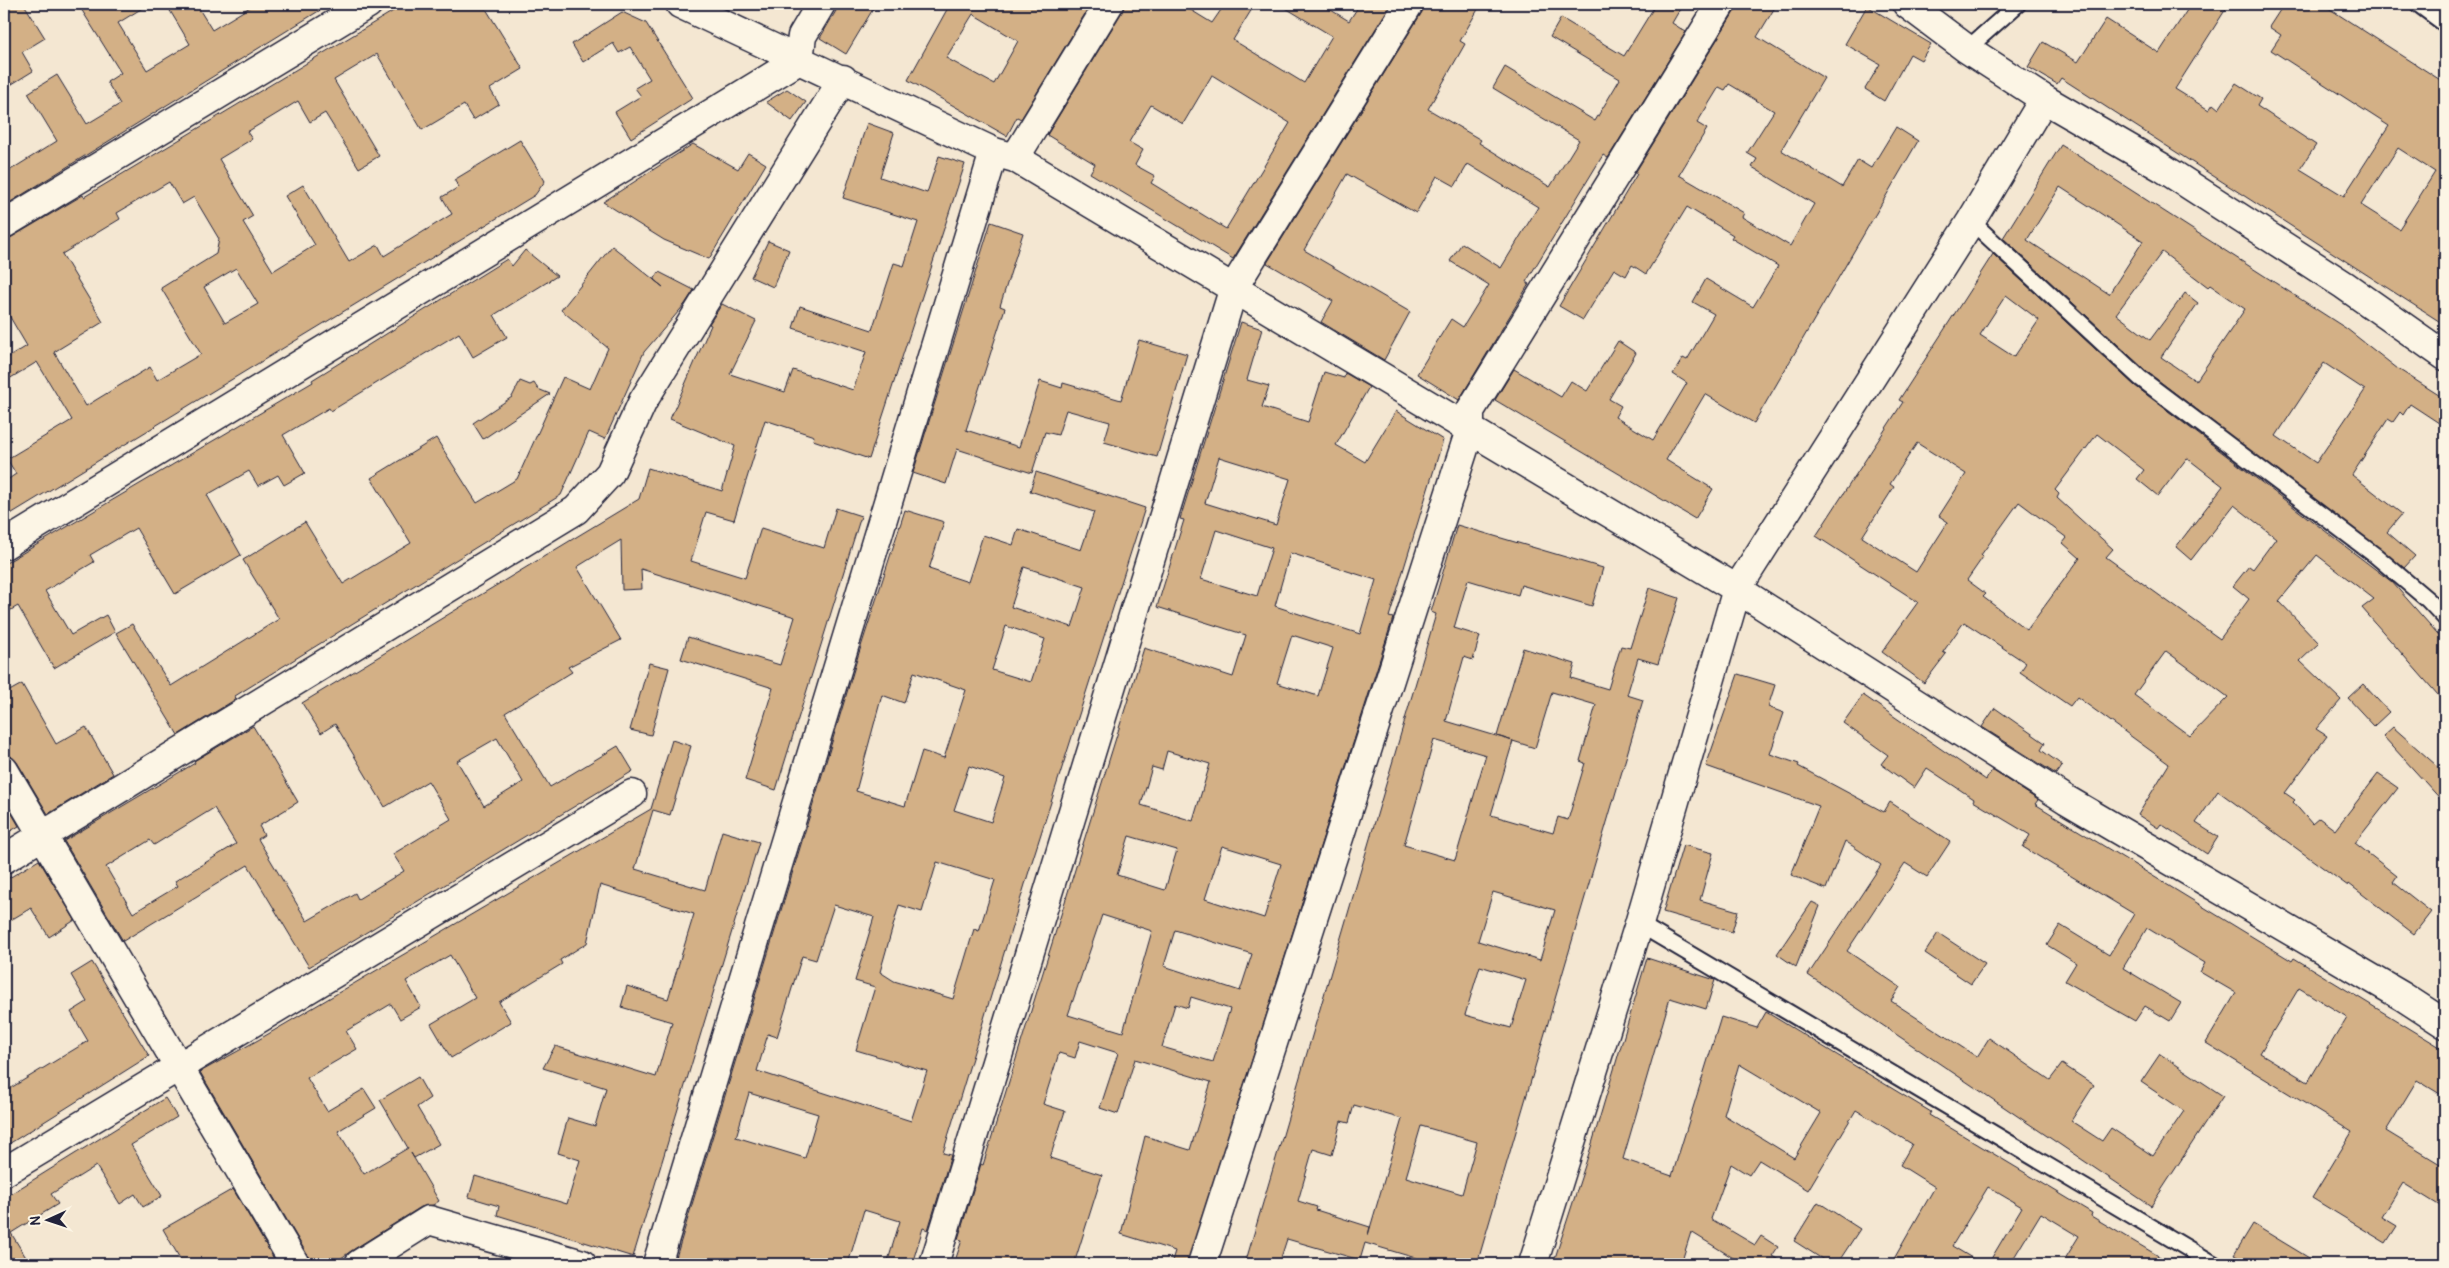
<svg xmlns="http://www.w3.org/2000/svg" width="2449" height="1268" viewBox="0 0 2449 1268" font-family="Pangolin,sans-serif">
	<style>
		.building { fill: #d3b086; stroke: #22223b; fill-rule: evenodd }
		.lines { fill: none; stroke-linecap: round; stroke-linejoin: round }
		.service-casing { stroke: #22223b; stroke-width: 19 }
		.minor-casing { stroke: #22223b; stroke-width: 31 }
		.tertiary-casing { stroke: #22223b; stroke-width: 31 }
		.service { stroke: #fcf5e5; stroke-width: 15 }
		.minor { stroke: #fcf5e5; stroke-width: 28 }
		.tertiary { stroke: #fcf5e5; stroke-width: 28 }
	</style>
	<rect width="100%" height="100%" fill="#f4e7d2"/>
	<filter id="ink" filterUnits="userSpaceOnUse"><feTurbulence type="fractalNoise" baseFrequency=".02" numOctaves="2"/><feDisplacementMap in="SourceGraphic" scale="10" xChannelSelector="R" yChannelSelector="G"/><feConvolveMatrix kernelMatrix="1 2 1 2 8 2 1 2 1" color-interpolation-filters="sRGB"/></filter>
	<g filter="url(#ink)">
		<path class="building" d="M 4,4 L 24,4 L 45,38 L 22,52 L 33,71 L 4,89 Z
			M 78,4 L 149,4 L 118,23 L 147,70 L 190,44 L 166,4 L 196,4 L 212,30 L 255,4 L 330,4 L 4,206 L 4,174 L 57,141 L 28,93 L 57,75 L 87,124 L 120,104 L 107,82 L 121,73 Z
			M 405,4 L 483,4 L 523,69 L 490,89 L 499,104 L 473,120 L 464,105 L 422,130 L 377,54 L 334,80 L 379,156 L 359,168 L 325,113 L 310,122 L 298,101 L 247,132 L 252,139 L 219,159 L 253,216 L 243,222 L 273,271 L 315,245 L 285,196 L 303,185 L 349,262 L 378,245 L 384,256 L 452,214 L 442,197 L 459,187 L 454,180 L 520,140 L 545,181 L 535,195 L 4,518 L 4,482 L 16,474 L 7,459 L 72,420 L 37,362 L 4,382 L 4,360 L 27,346 L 4,307 L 4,240 L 12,237 L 83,195 L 84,197 ZM 169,182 L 182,204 L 194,197 L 219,239 L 216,254 L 161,288 L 201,354 L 157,380 L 150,367 L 86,406 L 54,352 L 103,322 L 62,254 L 120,219 L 117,213 ZM 236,268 L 258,304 L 225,323 L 204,287 Z
			M 840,4 L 876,4 L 846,54 L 820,38 Z
			M 950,4 L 1091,4 L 1021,119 L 1017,117 L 1007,136 L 908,80 ZM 973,14 L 1018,41 L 994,84 L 946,58 Z
			M 1125,4 L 1181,4 L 1212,23 L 1225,4 L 1255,4 L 1233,40 L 1304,83 L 1332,36 L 1279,4 L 1321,4 L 1349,21 L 1360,4 L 1391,4 L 1233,259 L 1090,173 L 1095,164 L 1047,135 L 1122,12 ZM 1212,75 L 1290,123 L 1226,229 L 1151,183 L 1155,176 L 1135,165 L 1143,150 L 1129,142 L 1151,105 L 1183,124 Z
			M 1425,4 L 1481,4 L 1460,41 L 1465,44 L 1428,109 L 1481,140 L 1479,143 L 1550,187 L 1579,140 L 1493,88 L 1505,67 L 1595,121 L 1620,79 L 1550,37 L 1561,18 L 1624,56 L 1656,4 L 1683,4 L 1672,23 L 1686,32 L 1608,158 L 1603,155 L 1526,282 L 1529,284 L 1459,400 L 1417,374 L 1451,319 L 1463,327 L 1489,285 L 1450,261 L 1462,243 L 1501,268 L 1538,207 L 1468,164 L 1455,186 L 1437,176 L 1416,213 L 1347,174 L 1304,250 L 1410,312 L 1384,360 L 1321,322 L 1333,301 L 1267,263 L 1422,12 Z
			M 1739,4 L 1777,4 L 1757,37 L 1824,78 L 1781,150 L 1842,187 L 1858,160 L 1871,168 L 1896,127 L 1918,141 L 1754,423 L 1705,394 L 1666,460 L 1713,489 L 1695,519 L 1495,400 L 1514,369 L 1561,397 L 1571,381 L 1587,391 L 1618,341 L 1636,353 L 1609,399 L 1621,406 L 1615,417 L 1653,440 L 1687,383 L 1673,374 L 1683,358 L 1687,360 L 1714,314 L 1693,302 L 1706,279 L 1753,307 L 1778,266 L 1731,238 L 1733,235 L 1687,207 L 1646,274 L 1632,265 L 1626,276 L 1614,269 L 1583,320 L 1559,306 L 1637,174 L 1635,173 ZM 1729,84 L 1774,111 L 1747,153 L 1757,159 L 1752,167 L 1814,204 L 1790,246 L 1742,217 L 1744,213 L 1679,175 L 1707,129 L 1697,123 L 1719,87 L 1725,90 Z
			M 2191,4 L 2229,4 L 2175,89 L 2209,110 L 2213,104 L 2219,109 L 2236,83 L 2261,99 L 2257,106 L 2316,145 L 2300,169 L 2344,196 L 2389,126 L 2271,50 L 2281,35 L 2269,27 L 2284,4 L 2322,4 L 2445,83 L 2445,325 L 2061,78 L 2057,84 L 2028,67 L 2043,42 L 2078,62 L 2106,19 L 2159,53 ZM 2398,148 L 2435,172 L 2399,229 L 2361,205 Z
			M 1867,6 L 1931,44 L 1921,60 L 1910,54 L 1884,101 L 1865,89 L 1880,64 L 1845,44 Z
			M 622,12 L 646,23 L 693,98 L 631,138 L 615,112 L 641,96 L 635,88 L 650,79 L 630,47 L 619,53 L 613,43 L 583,62 L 572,44 Z
			M 787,89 L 806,102 L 792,121 L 766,102 Z
			M 867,123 L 894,133 L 880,177 L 927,193 L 939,156 L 965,164 L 869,459 L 813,440 L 814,436 L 765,420 L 734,520 L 706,512 L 691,561 L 745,578 L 761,528 L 824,548 L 836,508 L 861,516 L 776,790 L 745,780 L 773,688 L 681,659 L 688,637 L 780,665 L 795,617 L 641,569 L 642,589 L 622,590 L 621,540 L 577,567 L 621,640 L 568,667 L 572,672 L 505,713 L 550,787 L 618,746 L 633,771 L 309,967 L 248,865 L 123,941 L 64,841 L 195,763 L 194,761 L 253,726 L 298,802 L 259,826 L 264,835 L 258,839 L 307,921 L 355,893 L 358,899 L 404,871 L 393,854 L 451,819 L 428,781 L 385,807 L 335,724 L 321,733 L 302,703 L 639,499 L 648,468 L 722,491 L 735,446 L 670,419 L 711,325 L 709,324 L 722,304 L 756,321 L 730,374 L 785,392 L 793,370 L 853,390 L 866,352 L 793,328 L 800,306 L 872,330 L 894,263 L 904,266 L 918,222 L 843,198 ZM 497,738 L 523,782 L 484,806 L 457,761 ZM 214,808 L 236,844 L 175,881 L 178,886 L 133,913 L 106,867 L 150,840 L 154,845 Z
			M 693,144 L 738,169 L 748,153 L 766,164 L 709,259 L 664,240 L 603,202 Z
			M 2061,145 L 2347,329 L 2398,369 L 2445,399 L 2445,427 L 2410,404 L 2403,415 L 2400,412 L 2393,422 L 2388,419 L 2352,475 L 2402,514 L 2387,532 L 2415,556 L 2404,568 L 2146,371 L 2003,238 ZM 2060,187 L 2143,241 L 2109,294 L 2027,240 ZM 2162,252 L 2208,287 L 2210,285 L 2245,309 L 2196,381 L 2161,357 L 2198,303 L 2185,293 L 2150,340 L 2116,314 ZM 2324,363 L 2365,390 L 2316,463 L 2276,436 Z
			M 991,222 L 1023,233 L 1000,306 L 1005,308 L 966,430 L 1019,447 L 1040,381 L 1062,388 L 1063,383 L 1121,400 L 1139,340 L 1187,354 L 1157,457 L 1104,442 L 1110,422 L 1066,410 L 1058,435 L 1045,432 L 1032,473 L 957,449 L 946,484 L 913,473 Z
			M 768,241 L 789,250 L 773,287 L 751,277 Z
			M 612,246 L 663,287 L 654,280 L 659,272 L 694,290 L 685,304 L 644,352 L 605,439 L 589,432 L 561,495 L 235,696 L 236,699 L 178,735 L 116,633 L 132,624 L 171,686 L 279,619 L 243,560 L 305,522 L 343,584 L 411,543 L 371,478 L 436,438 L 477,503 L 517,479 L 563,377 L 590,389 L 608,348 L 561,310 Z
			M 525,250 L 557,276 L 494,315 L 507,337 L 473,357 L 459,333 L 331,411 L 329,408 L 283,435 L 305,473 L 284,485 L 278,475 L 258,486 L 249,471 L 207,495 L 241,555 L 175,594 L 136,528 L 90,555 L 94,562 L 45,591 L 71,635 L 106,615 L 115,632 L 54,668 L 18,606 L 4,614 L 4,564 L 313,382 L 312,380 L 507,259 L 512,266 Z
			M 1993,254 L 2134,385 L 2392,582 L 2445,642 L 2445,703 L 2362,608 L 2374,599 L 2317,555 L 2279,601 L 2319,643 L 2300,661 L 2341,700 L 2316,729 L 2327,736 L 2285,793 L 2295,800 L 2293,802 L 2312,824 L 2319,818 L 2335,830 L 2378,774 L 2398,788 L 2355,843 L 2397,876 L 2393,882 L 2431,912 L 2414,934 L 2349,884 L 2348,886 L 2218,791 L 2196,823 L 2218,837 L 2207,854 L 2161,824 L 2158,828 L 2138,815 L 2169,764 L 2077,697 L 2070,706 L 2020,672 L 2026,663 L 1964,622 L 1943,652 L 1946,654 L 1924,683 L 1882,652 L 1918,602 L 1816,536 L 1903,402 L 1899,400 ZM 2006,295 L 2039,320 L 2014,357 L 1980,335 ZM 2097,434 L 2144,470 L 2137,479 L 2158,496 L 2187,458 L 2223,486 L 2176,547 L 2191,560 L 2234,505 L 2276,538 L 2253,569 L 2249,566 L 2233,586 L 2249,599 L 2220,639 L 2106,557 L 2113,549 L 2057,498 L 2059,494 L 2055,490 ZM 1917,443 L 1966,474 L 1939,516 L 1948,522 L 1916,572 L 1862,537 L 1894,487 L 1890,484 ZM 2019,502 L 2067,538 L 2063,543 L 2080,558 L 2027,630 L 1983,597 L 1986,594 L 1967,580 L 1983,557 L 1981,555 ZM 2166,651 L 2228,697 L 2190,736 L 2134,695 Z
			M 1241,322 L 1262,329 L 1247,380 L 1269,386 L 1262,407 L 1308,422 L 1324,372 L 1344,378 L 1345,373 L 1369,387 L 1336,445 L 1365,462 L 1396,411 L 1443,440 L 1389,617 L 1393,618 L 1187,1264 L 1171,1264 L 1175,1251 L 1121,1234 L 1145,1136 L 1190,1150 L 1211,1082 L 1135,1059 L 1118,1114 L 1100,1108 L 1118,1053 L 1080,1041 L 1075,1058 L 1059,1053 L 1043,1104 L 1065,1111 L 1050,1158 L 1102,1175 L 1074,1264 L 954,1264 L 962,1240 L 958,1239 L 981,1164 L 983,1165 L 1144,648 L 1233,677 L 1246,635 L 1157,607 L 1184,520 L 1180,519 ZM 1219,457 L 1290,479 L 1276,525 L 1205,503 ZM 1216,530 L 1272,548 L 1257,596 L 1201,579 ZM 1290,553 L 1376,580 L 1360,634 L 1275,606 ZM 1292,635 L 1333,648 L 1318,696 L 1277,683 ZM 1167,751 L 1210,764 L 1193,821 L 1141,805 L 1152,767 L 1162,770 ZM 1129,836 L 1177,850 L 1165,890 L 1117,875 ZM 1222,846 L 1281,864 L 1264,918 L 1205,899 ZM 1102,915 L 1152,931 L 1123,1032 L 1068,1015 ZM 1175,930 L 1252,954 L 1240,991 L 1164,966 ZM 1191,997 L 1230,1009 L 1213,1062 L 1162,1047 L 1175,1004 L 1188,1008 Z
			M 520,381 L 530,385 L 534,383 L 538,389 L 550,394 L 483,439 L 473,423 L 512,397 Z
			M 1036,472 L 1145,508 L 1030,868 L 943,1153 L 951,1155 L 928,1230 L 923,1228 L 912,1264 L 887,1264 L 900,1221 L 864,1210 L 848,1264 L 674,1264 L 858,656 L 905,510 L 944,522 L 929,569 L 968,582 L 983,535 L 1013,545 L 1018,529 L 1081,550 L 1094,512 L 1030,491 ZM 1024,567 L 1085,587 L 1072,627 L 1011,607 ZM 1006,626 L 1045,639 L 1031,682 L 992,670 ZM 914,672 L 966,690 L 944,758 L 922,751 L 905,806 L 856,791 L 882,695 L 904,703 ZM 969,766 L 1005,778 L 991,822 L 954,810 ZM 937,862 L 995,880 L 979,931 L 974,929 L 953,999 L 894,981 L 880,972 L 899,905 L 922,912 ZM 834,905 L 874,917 L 855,981 L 875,987 L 856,1050 L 927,1071 L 911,1121 L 757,1071 L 768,1034 L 777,1037 L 802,956 L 816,960 ZM 749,1093 L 818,1114 L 805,1158 L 736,1137 Z
			M 1457,525 L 1603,568 L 1592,606 L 1521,585 L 1518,595 L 1468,580 L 1454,628 L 1480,636 L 1473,660 L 1464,657 L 1446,721 L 1513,741 L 1491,815 L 1553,833 L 1558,817 L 1568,820 L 1585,763 L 1580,761 L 1596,705 L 1552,692 L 1535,748 L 1497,736 L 1523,648 L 1575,664 L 1571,678 L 1608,689 L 1621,646 L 1630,648 L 1649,588 L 1679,598 L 1658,664 L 1638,658 L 1627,695 L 1643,700 L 1477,1264 L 1436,1264 L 1365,1243 L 1360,1260 L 1287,1239 L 1279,1264 L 1245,1264 L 1436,614 L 1431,612 ZM 1434,740 L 1486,755 L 1455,860 L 1404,845 ZM 1493,892 L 1555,910 L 1540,960 L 1478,941 ZM 1480,966 L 1526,980 L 1511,1028 L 1465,1015 ZM 1354,1105 L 1402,1119 L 1368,1235 L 1370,1227 L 1316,1210 L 1317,1207 L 1298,1201 L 1313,1149 L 1332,1155 L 1341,1121 L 1349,1123 ZM 1421,1126 L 1477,1142 L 1462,1194 L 1406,1177 Z
			M 649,663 L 669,668 L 651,735 L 630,730 Z
			M 1738,674 L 1775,685 L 1768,707 L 1784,713 L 1770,754 L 1799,764 L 1798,766 L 1884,812 L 1890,802 L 1950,842 L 1927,877 L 1905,863 L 1847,951 L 1900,987 L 1891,1001 L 1977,1057 L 1989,1038 L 2050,1080 L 2062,1064 L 2094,1085 L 2071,1121 L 2102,1141 L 2111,1128 L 2153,1156 L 2184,1111 L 2141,1082 L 2160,1054 L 2223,1096 L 2151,1206 L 1808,975 L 1881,865 L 1845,841 L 1826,889 L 1791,875 L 1819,806 L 1706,766 Z
			M 22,684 L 56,744 L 86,727 L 113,774 L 48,814 L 17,762 L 11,756 L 4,754 L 4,694 Z
			M 2363,684 L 2389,712 L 2374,726 L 2348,698 Z
			M 1863,695 L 1986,780 L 1992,770 L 2038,800 L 2035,804 L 2292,961 L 2294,958 L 2445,1050 L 2445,1097 L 2417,1080 L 2386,1131 L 2445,1167 L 2445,1209 L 2403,1183 L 2382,1217 L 2397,1226 L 2386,1243 L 2312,1198 L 2352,1132 L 2206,1043 L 2236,993 L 2200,972 L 2205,963 L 2147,928 L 2123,968 L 2181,1003 L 2170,1021 L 2145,1006 L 2135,1021 L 2065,981 L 2076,963 L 2047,945 L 2060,925 L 2109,955 L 2134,914 L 2023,847 L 2030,835 L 1973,801 L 1974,799 L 1927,768 L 1914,788 L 1881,764 L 1888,755 L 1843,723 ZM 2299,988 L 2347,1017 L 2308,1082 L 2260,1053 Z
			M 1995,708 L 2045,743 L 2041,750 L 2062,765 L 2056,774 L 1982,727 Z
			M 2393,727 L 2445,773 L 2445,804 L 2383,736 Z
			M 672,740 L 691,746 L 670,815 L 653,810 L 635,869 L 705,890 L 722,831 L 759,842 L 633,1257 L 497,1215 L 499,1206 L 469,1197 L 475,1176 L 567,1204 L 580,1160 L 558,1153 L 568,1118 L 595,1126 L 606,1088 L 543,1068 L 555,1046 L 656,1077 L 672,1022 L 621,1007 L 627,986 L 668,999 L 694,914 L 600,885 L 587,943 L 560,960 L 562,964 L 499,1002 L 511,1022 L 451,1058 L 431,1024 L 475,998 L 450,955 L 406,981 L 421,1007 L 400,1019 L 391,1004 L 346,1031 L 357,1049 L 307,1078 L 327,1111 L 364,1089 L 376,1108 L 338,1131 L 364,1174 L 408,1148 L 380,1100 L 418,1077 L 430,1098 L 417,1107 L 439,1144 L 414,1158 L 411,1153 L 439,1201 L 433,1205 L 421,1207 L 351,1251 L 333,1264 L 311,1264 L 308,1256 L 200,1072 L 258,1040 L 651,809 Z
			M 4,800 L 19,826 L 4,835 Z
			M 1683,845 L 1713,853 L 1700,900 L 1738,911 L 1732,932 L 1663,912 Z
			M 39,860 L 75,920 L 49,937 L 31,908 L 4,924 L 4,881 Z
			M 1812,902 L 1820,906 L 1796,967 L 1777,954 Z
			M 1938,933 L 1985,964 L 1971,984 L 1925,953 Z
			M 1647,958 L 1715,980 L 1706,1009 L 1670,998 L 1623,1159 L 1672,1176 L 1721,1017 L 1757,1028 L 1766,1012 L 1931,1112 L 1929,1115 L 2092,1213 L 2091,1216 L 2172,1264 L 2062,1264 L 2079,1236 L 2041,1213 L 2010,1264 L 1988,1264 L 2022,1207 L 1988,1187 L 1952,1246 L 1982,1264 L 1891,1264 L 1935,1187 L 1900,1165 L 1912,1144 L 1856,1110 L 1808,1190 L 1759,1160 L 1749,1175 L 1731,1164 L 1711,1219 L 1755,1245 L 1761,1236 L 1778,1247 L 1772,1256 L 1786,1264 L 1743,1264 L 1691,1232 L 1681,1264 L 1553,1264 L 1591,1147 ZM 1739,1064 L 1821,1113 L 1794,1158 L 1724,1115 Z
			M 92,962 L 149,1056 L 4,1147 L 4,1092 L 88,1041 L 71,1012 L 87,1002 L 71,975 Z
			M 165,1098 L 177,1117 L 131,1145 L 162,1196 L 143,1207 L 135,1194 L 120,1204 L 96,1166 L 51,1194 L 58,1204 L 11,1233 L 30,1264 L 4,1264 L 4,1198 Z
			M 233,1189 L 277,1264 L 183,1264 L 163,1229 Z
			M 1818,1202 L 1860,1229 L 1837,1264 L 1830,1264 L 1794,1241 Z
			M 2253,1224 L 2319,1264 L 2250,1264 L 2234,1255 Z"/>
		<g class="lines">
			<g class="service-casing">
				<path id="service" d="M 2418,4 L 2445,24
					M 1967,49 L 2018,4
					M 1971,221 L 2140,378 L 2376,556 L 2428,600 L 2445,618
					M 1639,924 L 2214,1264"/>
			</g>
			<g class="minor-casing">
				<path id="minor" d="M 680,4 L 994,152 L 1015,158 L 1737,589 L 2067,800 L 2402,996 L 2445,1024
					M 1015,158 L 1109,4
					M 4,224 L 368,4
					M 4,545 L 799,60 L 802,36 L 821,4
					M 4,770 L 295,1264
					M 4,859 L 576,510 L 610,473 L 643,401 L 843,79
					M 4,1172 L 632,794
					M 359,1264 L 429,1220 L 582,1264
					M 657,1264 L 994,152
					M 934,1264 L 1234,287 L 1409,4
					M 1202,1264 L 1470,430 L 1470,411 L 1721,4
					M 1533,1264 L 1639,924 L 1737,589 L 1971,221 L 2044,99"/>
			</g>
			<g class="tertiary-casing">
				<path id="tertiary" d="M 1907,4 L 1967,49 L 2044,99 L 2163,168 L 2344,285 L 2445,356"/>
			</g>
			<use href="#service" class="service"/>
			<use href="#minor" class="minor"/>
			<use href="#tertiary" class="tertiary"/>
		</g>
	</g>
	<rect width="2449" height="1268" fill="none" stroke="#fcf5e5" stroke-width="20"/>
	<rect x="10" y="10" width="2429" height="1248" fill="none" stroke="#22223b" stroke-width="2" filter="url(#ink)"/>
	<g transform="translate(48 1220) rotate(267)" stroke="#fcf5e5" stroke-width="4" paint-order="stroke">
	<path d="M0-4L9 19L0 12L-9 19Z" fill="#22223b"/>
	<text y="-8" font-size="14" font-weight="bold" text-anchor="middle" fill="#22223b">N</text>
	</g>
</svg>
